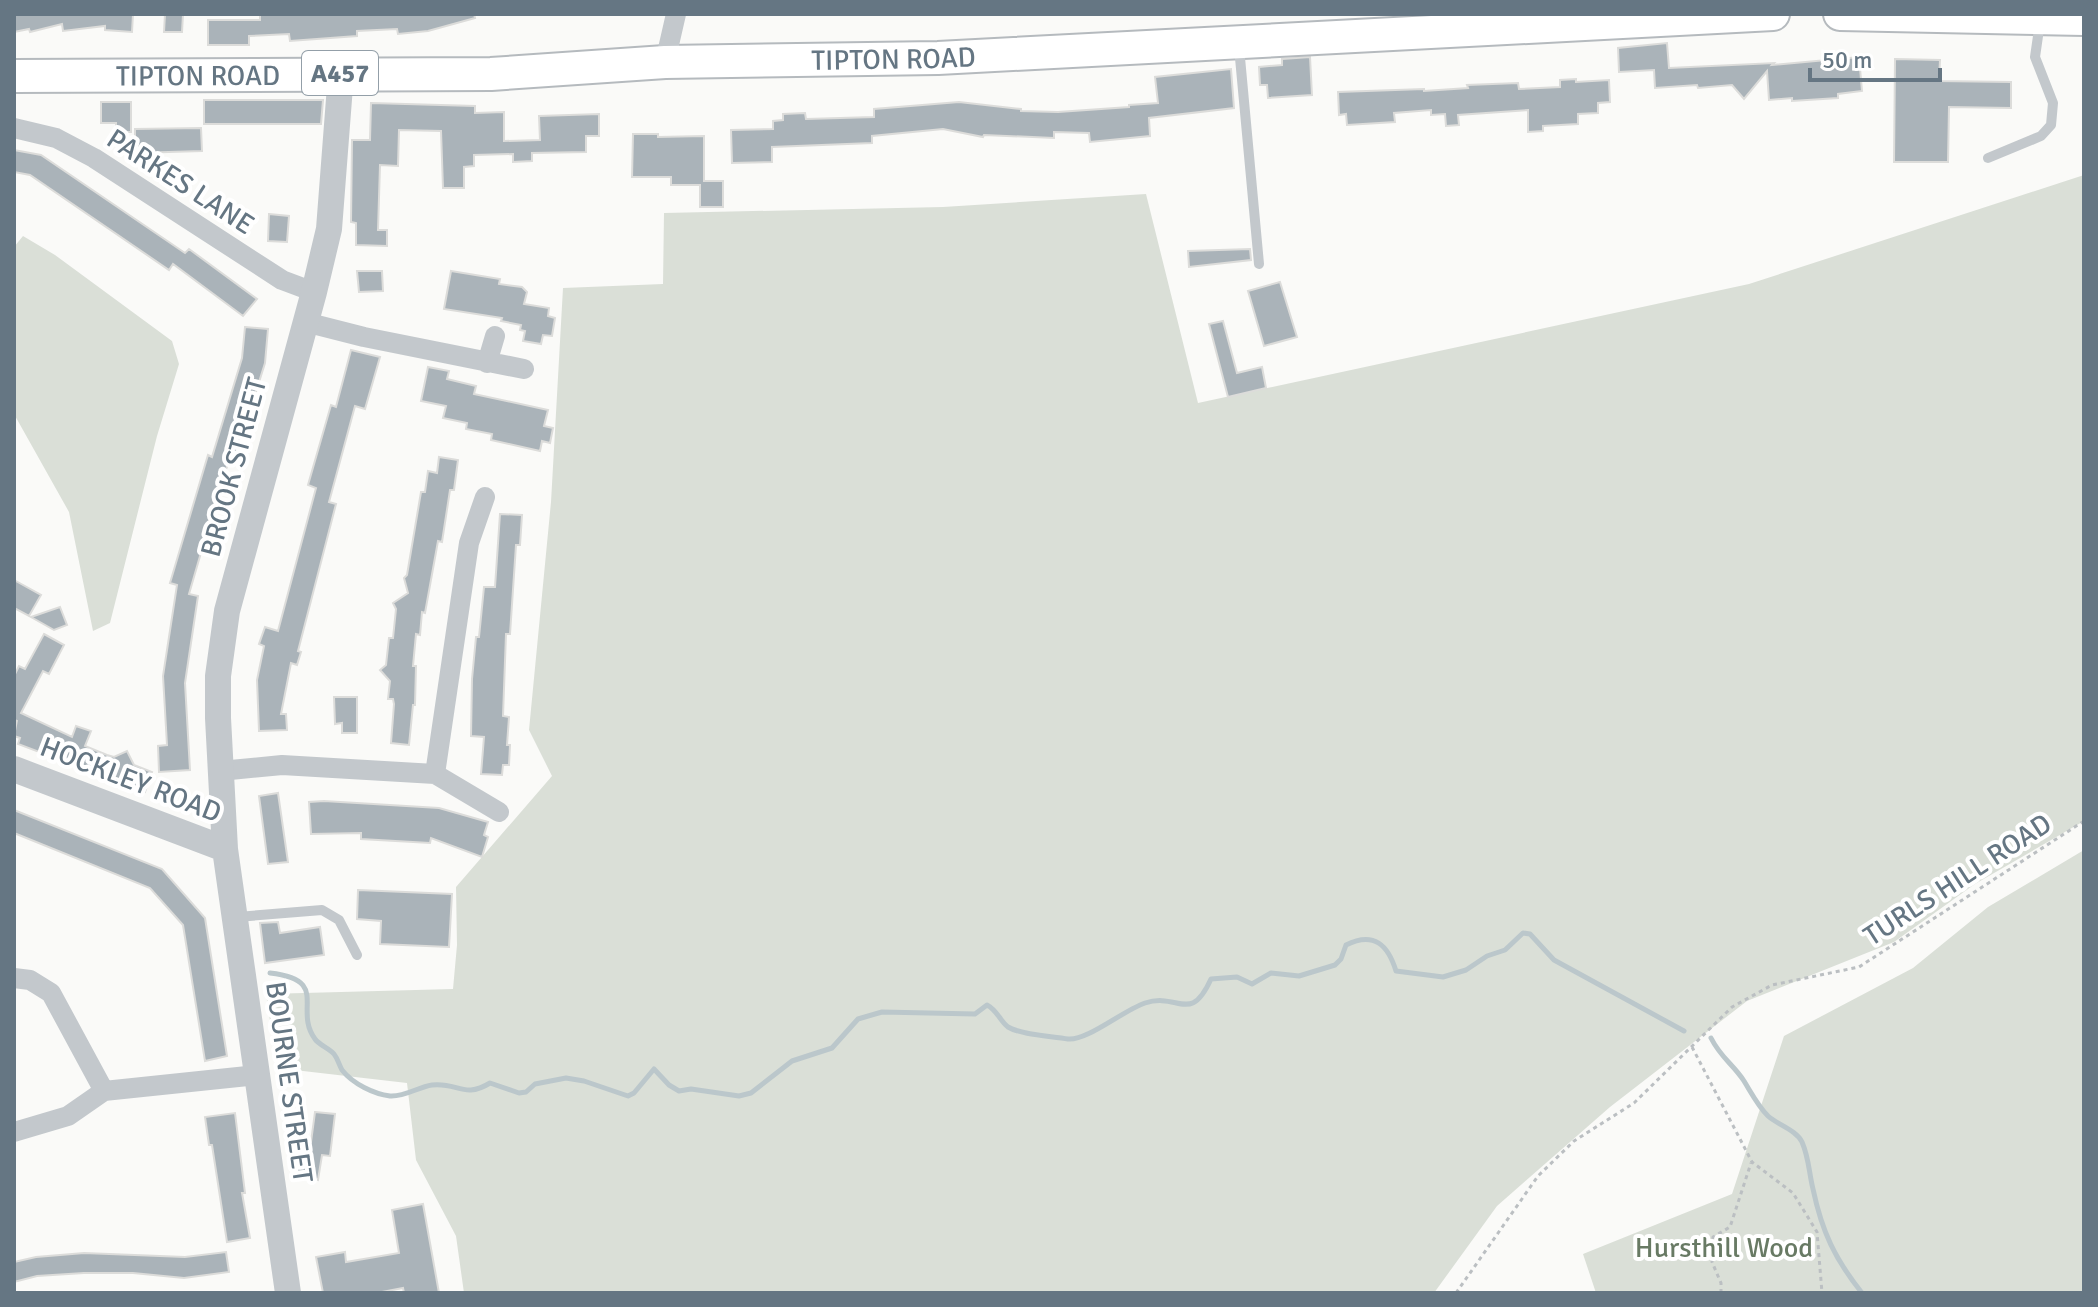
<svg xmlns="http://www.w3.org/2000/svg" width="2098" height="1307" viewBox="0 0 2098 1307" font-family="Signika,sans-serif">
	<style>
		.green { fill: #dadfd7 }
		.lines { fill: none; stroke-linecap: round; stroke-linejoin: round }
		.stream { stroke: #bbc7cb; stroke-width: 5 }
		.building { fill: #aab3b9; stroke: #dcdcda; stroke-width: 2 }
		.primary-casing { stroke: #b5babe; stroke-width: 36 }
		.path { stroke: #bbbfc2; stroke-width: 3; stroke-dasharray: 4 4; stroke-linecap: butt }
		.service { stroke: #c3c8cc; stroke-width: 10 }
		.minor { stroke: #c3c8cc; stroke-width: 20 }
		.tertiary { stroke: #c3c8cc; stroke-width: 26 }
		.primary { stroke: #fff; stroke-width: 32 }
		.labels { text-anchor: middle; stroke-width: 8; stroke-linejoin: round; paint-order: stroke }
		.shield { fill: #fff; stroke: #939fa8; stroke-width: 2 }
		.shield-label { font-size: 26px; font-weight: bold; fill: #657683 }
		.street-label { font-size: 28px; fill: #657683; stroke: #fff }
		.park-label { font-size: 28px; fill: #687a64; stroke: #fff }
	</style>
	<rect width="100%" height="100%" fill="#fafaf8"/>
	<path class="green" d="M 2084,175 L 2084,821 L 1975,884 L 1894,942 L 1747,1001 L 1610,1107 L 1497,1206 L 1434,1293 L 464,1293 L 456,1236 L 416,1160 L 407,1083 L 277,1068 L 266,994 L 453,989 L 457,945 L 456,887 L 552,776 L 529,730 L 551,502 L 563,288 L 663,284 L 664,213 L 943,207 L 1146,194 L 1198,403 L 1749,284 Z
		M 23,236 L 55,255 L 172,341 L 179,364 L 157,436 L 110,623 L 93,631 L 69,512 L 14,414 L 14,247 Z
		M 2084,850 L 2084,1293 L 1596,1293 L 1583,1254 L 1732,1194 L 1784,1036 L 1913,968 L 1988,907 Z"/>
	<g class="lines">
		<path class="stream" d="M 270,973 C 331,980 293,1009 315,1039 C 319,1045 329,1048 334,1054 C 338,1059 339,1065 342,1070 C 353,1084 374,1094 390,1096 C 405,1097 418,1087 432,1085 C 458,1082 464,1099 490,1083 L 519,1093 L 526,1092 L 535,1084 L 566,1078 L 584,1081 L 628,1096 L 634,1093 L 654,1069 L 669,1085 L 679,1091 L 691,1089 L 739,1096 L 751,1093 L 792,1061 L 832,1048 L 858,1019 L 882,1012 L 975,1014 L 987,1005 C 997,1010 1000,1021 1008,1027 C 1021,1035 1052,1036 1068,1039 C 1087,1041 1122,1011 1145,1003 C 1179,992 1190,1025 1211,979 L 1237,977 L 1252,984 L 1271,973 L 1299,976 L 1335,965 L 1341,959 L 1346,945 C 1374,931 1388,945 1396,971 L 1443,977 L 1466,970 L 1487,956 L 1505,950 L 1523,933 L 1530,934 L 1554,960 L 1684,1031
			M 1711,1038 C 1721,1058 1733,1064 1744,1081 C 1752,1094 1758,1106 1768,1116 C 1778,1125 1796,1130 1802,1142 C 1809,1158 1809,1173 1813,1189 C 1822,1232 1835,1259 1862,1293"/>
	</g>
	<path class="building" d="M 14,14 L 133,14 L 132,32 L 105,30 L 105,26 L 63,31 L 62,24 L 30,32 L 29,29 L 14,32 Z
		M 165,14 L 183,14 L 182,32 L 164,32 Z
		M 260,14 L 474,14 L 475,18 L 428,31 L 398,34 L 397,29 L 357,31 L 357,36 L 290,41 L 289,34 L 249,36 L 249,45 L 208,45 L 208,20 L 260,20 Z
		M 1667,43 L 1669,68 L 1774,63 L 1772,65 L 1859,57 L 1862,91 L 1838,94 L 1838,98 L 1792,101 L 1792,98 L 1769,100 L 1767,71 L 1744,99 L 1732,85 L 1698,88 L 1697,85 L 1655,88 L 1654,70 L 1619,72 L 1618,48 Z
		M 1310,57 L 1312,95 L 1268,98 L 1267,85 L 1260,85 L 1259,67 L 1282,65 L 1282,59 Z
		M 1895,59 L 1940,60 L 1939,81 L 2011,82 L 2011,108 L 1949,107 L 1948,162 L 1894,162 Z
		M 1231,69 L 1234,108 L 1149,118 L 1150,136 L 1090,142 L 1089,133 L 1054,132 L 1054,138 L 984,135 L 983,137 L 943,129 L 872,136 L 872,143 L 772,147 L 772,162 L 732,163 L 731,130 L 773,129 L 773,121 L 783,120 L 783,114 L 805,113 L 806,119 L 874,117 L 874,109 L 959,102 L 1021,109 L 1021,111 L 1058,112 L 1129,107 L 1129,105 L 1158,103 L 1155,77 Z
		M 1576,79 L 1576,82 L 1609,80 L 1610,102 L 1598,103 L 1598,113 L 1578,114 L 1578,124 L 1543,126 L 1543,131 L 1528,132 L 1528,110 L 1458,115 L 1459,125 L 1446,126 L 1445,114 L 1431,115 L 1431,110 L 1394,113 L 1395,122 L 1347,125 L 1346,114 L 1339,115 L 1338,92 L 1424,89 L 1424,91 L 1468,88 L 1467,85 L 1518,83 L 1519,89 L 1560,87 L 1560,80 Z
		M 204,100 L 323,100 L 321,124 L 204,124 Z
		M 101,102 L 131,102 L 131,132 L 116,132 L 116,123 L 101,123 Z
		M 371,103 L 475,106 L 475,113 L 504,112 L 504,141 L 540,140 L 539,116 L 599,114 L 599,136 L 586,136 L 586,152 L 532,153 L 532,161 L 513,162 L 513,154 L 474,155 L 474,166 L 464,167 L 464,188 L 443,188 L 441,131 L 399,130 L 398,166 L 380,165 L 378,230 L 387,230 L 387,246 L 356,245 L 356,223 L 351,222 L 352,140 L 370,140 Z
		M 201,128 L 202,151 L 135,153 L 135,129 Z
		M 633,134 L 658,134 L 658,137 L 704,136 L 704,181 L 723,181 L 723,207 L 700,207 L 700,185 L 671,185 L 671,177 L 632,177 Z
		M 14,150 L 41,155 L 185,253 L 189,249 L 257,299 L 243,316 L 173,264 L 169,270 L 30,175 L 14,172 Z
		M 269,214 L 289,216 L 287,242 L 268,241 Z
		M 1250,249 L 1251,260 L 1189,267 L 1188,251 Z
		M 357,271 L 382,271 L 383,291 L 359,292 Z
		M 451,271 L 500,279 L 499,284 L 522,287 L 527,292 L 524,304 L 549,308 L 548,316 L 555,318 L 552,336 L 543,335 L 541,344 L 523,341 L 525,331 L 520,330 L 521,325 L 501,321 L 502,318 L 444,309 Z
		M 1280,282 L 1297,337 L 1264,346 L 1248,291 Z
		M 1223,321 L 1237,373 L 1262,367 L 1266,388 L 1228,397 L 1209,324 Z
		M 245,327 L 268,329 L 265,363 L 236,455 L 231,454 L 216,501 L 189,594 L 198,596 L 185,683 L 190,770 L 159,772 L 158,746 L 167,745 L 163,676 L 177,585 L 170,583 L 208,455 L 212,457 L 242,358 Z
		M 351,350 L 380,357 L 365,409 L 355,406 L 329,502 L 336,504 L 298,651 L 301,652 L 297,665 L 291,663 L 281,714 L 286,714 L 287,730 L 259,731 L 257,680 L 264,646 L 259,644 L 265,627 L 278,631 L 316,488 L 308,485 L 331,405 L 336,407 Z
		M 428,367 L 449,371 L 447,379 L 476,386 L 474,394 L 548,410 L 544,426 L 553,428 L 550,443 L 542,441 L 540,451 L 491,440 L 492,434 L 466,429 L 467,423 L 443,418 L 446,406 L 421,401 Z
		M 439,457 L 458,460 L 454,490 L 450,490 L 442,542 L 438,541 L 425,613 L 422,612 L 420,635 L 416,634 L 413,666 L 416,666 L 415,705 L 413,705 L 409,745 L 391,743 L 394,704 L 393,699 L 388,699 L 390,681 L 380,670 L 386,665 L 389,638 L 393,638 L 396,609 L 393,603 L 408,593 L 404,578 L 407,575 L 421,492 L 425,492 L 428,471 L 437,473 Z
		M 500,514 L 522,515 L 520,545 L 516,545 L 510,634 L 506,634 L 503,716 L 509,717 L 507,745 L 510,745 L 509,765 L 503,765 L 502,775 L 481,774 L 484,737 L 471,736 L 472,679 L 476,637 L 479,637 L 484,587 L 495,587 Z
		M 14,580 L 41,595 L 29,616 L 14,608 Z
		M 60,607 L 67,625 L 54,630 L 31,617 Z
		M 44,634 L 64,645 L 49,674 L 43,671 L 21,713 L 72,737 L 76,726 L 91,731 L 85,746 L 107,755 L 114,757 L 127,751 L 134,765 L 152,772 L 145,792 L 18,744 L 20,738 L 14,736 L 17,720 L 14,727 L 14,676 L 19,666 L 25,669 Z
		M 334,697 L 357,697 L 357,733 L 342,733 L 342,723 L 335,724 Z
		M 278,793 L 288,862 L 268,864 L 259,796 Z
		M 324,801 L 439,808 L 488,822 L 484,835 L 488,837 L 482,857 L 431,838 L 430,843 L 361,839 L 361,833 L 311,834 L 309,802 Z
		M 14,810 L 162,869 L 205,918 L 227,1056 L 205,1061 L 183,925 L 150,888 L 14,833 Z
		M 358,890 L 452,894 L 449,947 L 380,944 L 381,921 L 357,919 Z
		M 278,922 L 280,933 L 320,927 L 324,955 L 265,963 L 260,923 Z
		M 315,1112 L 335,1114 L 330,1156 L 322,1155 L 318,1180 L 295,1174 L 298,1150 L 305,1151 L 306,1142 L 311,1142 Z
		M 235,1113 L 245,1193 L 242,1193 L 250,1238 L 227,1242 L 212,1145 L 209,1145 L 205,1117 Z
		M 423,1204 L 439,1293 L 404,1293 L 403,1288 L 377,1293 L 323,1293 L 316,1257 L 345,1252 L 346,1262 L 399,1253 L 392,1210 Z
		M 226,1252 L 229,1272 L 184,1278 L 133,1273 L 84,1273 L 37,1276 L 14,1282 L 14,1262 L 36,1257 L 84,1253 L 185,1257 Z"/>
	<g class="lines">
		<g class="primary-casing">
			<g id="primary">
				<path d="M 1840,14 L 2084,19"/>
				<path id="s1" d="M 14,76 L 491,74 L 665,62 L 938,58 L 1773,14"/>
			</g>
		</g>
		<path class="path" d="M 1692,1047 L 1752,1162 L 1793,1193 L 1817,1232 L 1822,1293
			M 1456,1293 L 1538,1176 L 1574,1141 L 1634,1103 L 1732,1007 L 1772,985 L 1859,967 L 2084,821
			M 1721,1293 L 1721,1283 L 1712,1262 L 1713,1237 L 1730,1227 L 1751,1163"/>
		<path class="service" d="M 1239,47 L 1259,264
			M 1988,158 L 2041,136 L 2051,125 L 2053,103 L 2035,57 L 2040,22
			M 237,917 L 322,910 L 339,920 L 357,955"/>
		<path class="minor" d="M 665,62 L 676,14
			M 14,128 L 56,138 L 94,158 L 282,280 L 314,292
			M 305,322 L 364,337 L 524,369
			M 487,363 L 495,336
			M 220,771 L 282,765 L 435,774 L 499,812
			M 435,774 L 469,543 L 485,497
			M 14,978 L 30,980 L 51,993 L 104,1091
			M 14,1132 L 68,1116 L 104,1091 L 257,1075"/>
		<path class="tertiary" d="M 14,769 L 225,849
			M 288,1293 L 225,849 L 218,718 L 218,676 L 227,611 L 314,292 L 329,229 L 341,73"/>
		<use href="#primary" class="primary"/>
	</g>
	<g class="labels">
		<rect class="shield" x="302" y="51" width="76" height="44" rx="6"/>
		<g class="shield-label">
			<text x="340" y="82">A457</text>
		</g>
		<g class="street-label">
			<text dy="10" stroke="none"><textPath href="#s1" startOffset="880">TIPTON ROAD</textPath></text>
			<text dy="10" stroke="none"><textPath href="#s1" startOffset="184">TIPTON ROAD</textPath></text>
			<text transform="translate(181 181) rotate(33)" y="10">PARKES LANE</text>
			<text transform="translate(233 467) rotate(-75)" y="10">BROOK STREET</text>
			<text transform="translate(131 779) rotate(21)" y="10">HOCKLEY ROAD</text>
			<text transform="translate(1957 879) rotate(-33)" y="10">TURLS HILL ROAD</text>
			<text transform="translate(290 1082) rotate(82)" y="10">BOURNE STREET</text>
		</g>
		<g class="park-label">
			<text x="1724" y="1257">Hursthill Wood</text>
		</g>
	</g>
	<rect width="2098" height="1307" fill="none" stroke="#657683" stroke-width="32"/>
	<path d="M1810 68v12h130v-12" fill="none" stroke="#657683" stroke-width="4"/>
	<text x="1822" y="68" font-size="24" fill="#657683" stroke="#ffffff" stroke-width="6" paint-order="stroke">50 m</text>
</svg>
